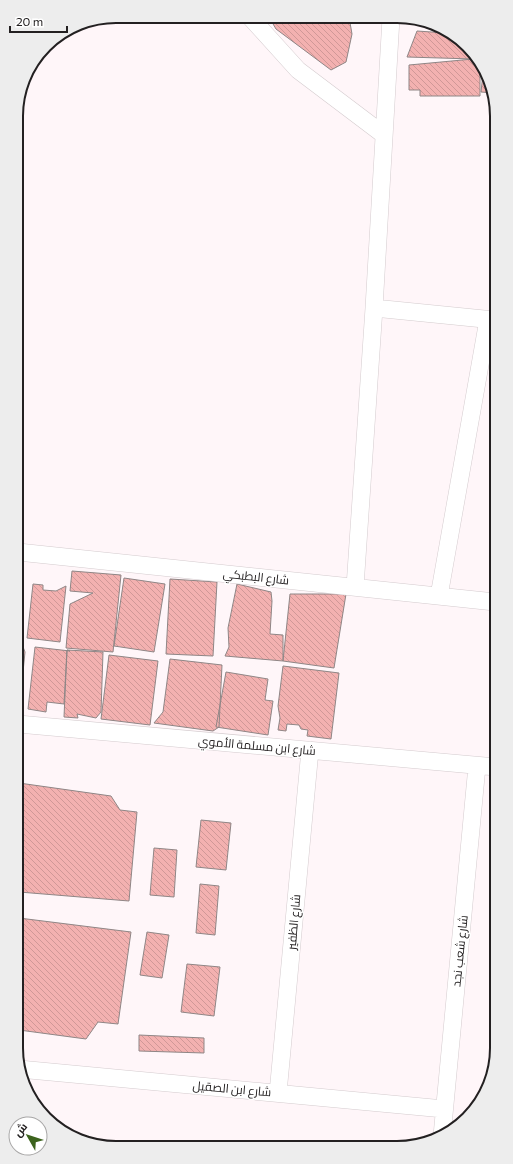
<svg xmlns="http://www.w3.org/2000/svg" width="513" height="1164" viewBox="0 0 513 1164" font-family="Commissioner,Cairo,sans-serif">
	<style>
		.building { fill: url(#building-back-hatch); stroke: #8f8686 }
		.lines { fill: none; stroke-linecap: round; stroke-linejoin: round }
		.minor-casing { stroke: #d4cbce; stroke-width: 18 }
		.minor { stroke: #fff; stroke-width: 17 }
		.labels { text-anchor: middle; stroke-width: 3; stroke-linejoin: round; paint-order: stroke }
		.street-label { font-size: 12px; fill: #232021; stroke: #fff }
		.rim { fill: none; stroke: #232021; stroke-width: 2 }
	</style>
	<defs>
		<pattern id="building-back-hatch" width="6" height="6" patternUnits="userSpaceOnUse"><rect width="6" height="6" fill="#f3b1b0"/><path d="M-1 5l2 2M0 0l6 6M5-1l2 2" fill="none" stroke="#d09897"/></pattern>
	</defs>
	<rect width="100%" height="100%" fill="#fff6f9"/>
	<path class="building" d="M 269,17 L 349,17 L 352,34 L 346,62 L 331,70 L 276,29 Z
		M 414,18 L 416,18 L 428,24 L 412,23 Z
		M 417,31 L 446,33 L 463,41 L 473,57 L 473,59 L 407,57 Z
		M 473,59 L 480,68 L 480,96 L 420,96 L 420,90 L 409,90 L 409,65 Z
		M 483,74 L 494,90 L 494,93 L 481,92 Z
		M 72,571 L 121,575 L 113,652 L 66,648 L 70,604 L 93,593 L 70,591 Z
		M 124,578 L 165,584 L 154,652 L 114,646 Z
		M 170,579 L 217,582 L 213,656 L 166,654 Z
		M 33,584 L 43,585 L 43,590 L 56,591 L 66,586 L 60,642 L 27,638 Z
		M 237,584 L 271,592 L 272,601 L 270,634 L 283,635 L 283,661 L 225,656 L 229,647 L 228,628 Z
		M 290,594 L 346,594 L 334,668 L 283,661 Z
		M 18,610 L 20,610 L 18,633 Z
		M 18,634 L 25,652 L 19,712 L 18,712 Z
		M 35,647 L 70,651 L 67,650 L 64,704 L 47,702 L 46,712 L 28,709 Z
		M 67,650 L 103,652 L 101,712 L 96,718 L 77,714 L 78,718 L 64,717 Z
		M 109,655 L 158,661 L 150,725 L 101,719 Z
		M 170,659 L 222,665 L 219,727 L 213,731 L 154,723 L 163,712 Z
		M 283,666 L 339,673 L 331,739 L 307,736 L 308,730 L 301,729 L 299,725 L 287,724 L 286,731 L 278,730 L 280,718 L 278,706 Z
		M 226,672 L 268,679 L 265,700 L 273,701 L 268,735 L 216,727 Z
		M 19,783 L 111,796 L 120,810 L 137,812 L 129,901 L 19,892 Z
		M 201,820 L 231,823 L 226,870 L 196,867 Z
		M 154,848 L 177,850 L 174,897 L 150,895 Z
		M 200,884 L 219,886 L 215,935 L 196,933 Z
		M 19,918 L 131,932 L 118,1024 L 98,1022 L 86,1039 L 19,1030 Z
		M 147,932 L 169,935 L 162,978 L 140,975 Z
		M 187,964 L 220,967 L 214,1016 L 181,1012 Z
		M 139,1035 L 204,1038 L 204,1053 L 139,1051 Z"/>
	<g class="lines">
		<g class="minor-casing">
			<path id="minor" d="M 250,17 L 298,70 L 384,135
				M 374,308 L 494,320
				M 18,552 L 495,602
				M 355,587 L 374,308 L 391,18
				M 439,596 L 488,320
				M 18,724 L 496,767
				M 19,1069 L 444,1109
				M 278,1093 L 310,750
				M 442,1136 L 477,766"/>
		</g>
		<use href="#minor" class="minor"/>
	</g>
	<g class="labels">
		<g class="street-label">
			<text transform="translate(256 577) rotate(6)" y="4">شارع البطبكي</text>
			<text transform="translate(257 746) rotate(5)" y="4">شارع ابن مسلمة الأموي</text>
			<text transform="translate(294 922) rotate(-85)" y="4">شارع الظفير</text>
			<text transform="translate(460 951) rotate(-84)" y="4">شارع شعب نجد</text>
			<text transform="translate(232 1089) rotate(5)" y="4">شارع ابن الصقيل</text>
		</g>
	</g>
	<path d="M0 0H513V1164H0ZM116 23H397A93 93 0 0 1 490 116V1048A93 93 0 0 1 397 1141H116A93 93 0 0 1 23 1048V116A93 93 0 0 1 116 23Z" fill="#ededed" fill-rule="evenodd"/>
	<path class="rim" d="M116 23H397A93 93 0 0 1 490 116V1048A93 93 0 0 1 397 1141H116A93 93 0 0 1 23 1048V116A93 93 0 0 1 116 23Z"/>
	<g transform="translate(28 1136) rotate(309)"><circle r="19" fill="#ffffff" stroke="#a7a6a6"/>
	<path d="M0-3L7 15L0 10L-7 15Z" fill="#3c631d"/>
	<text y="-6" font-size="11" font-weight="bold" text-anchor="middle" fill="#232021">ش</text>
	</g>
	<path d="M10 26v6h57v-6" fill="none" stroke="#232021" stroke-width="2"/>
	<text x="16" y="26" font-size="12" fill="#232021" stroke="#ffffff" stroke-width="3" paint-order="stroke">20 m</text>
</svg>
